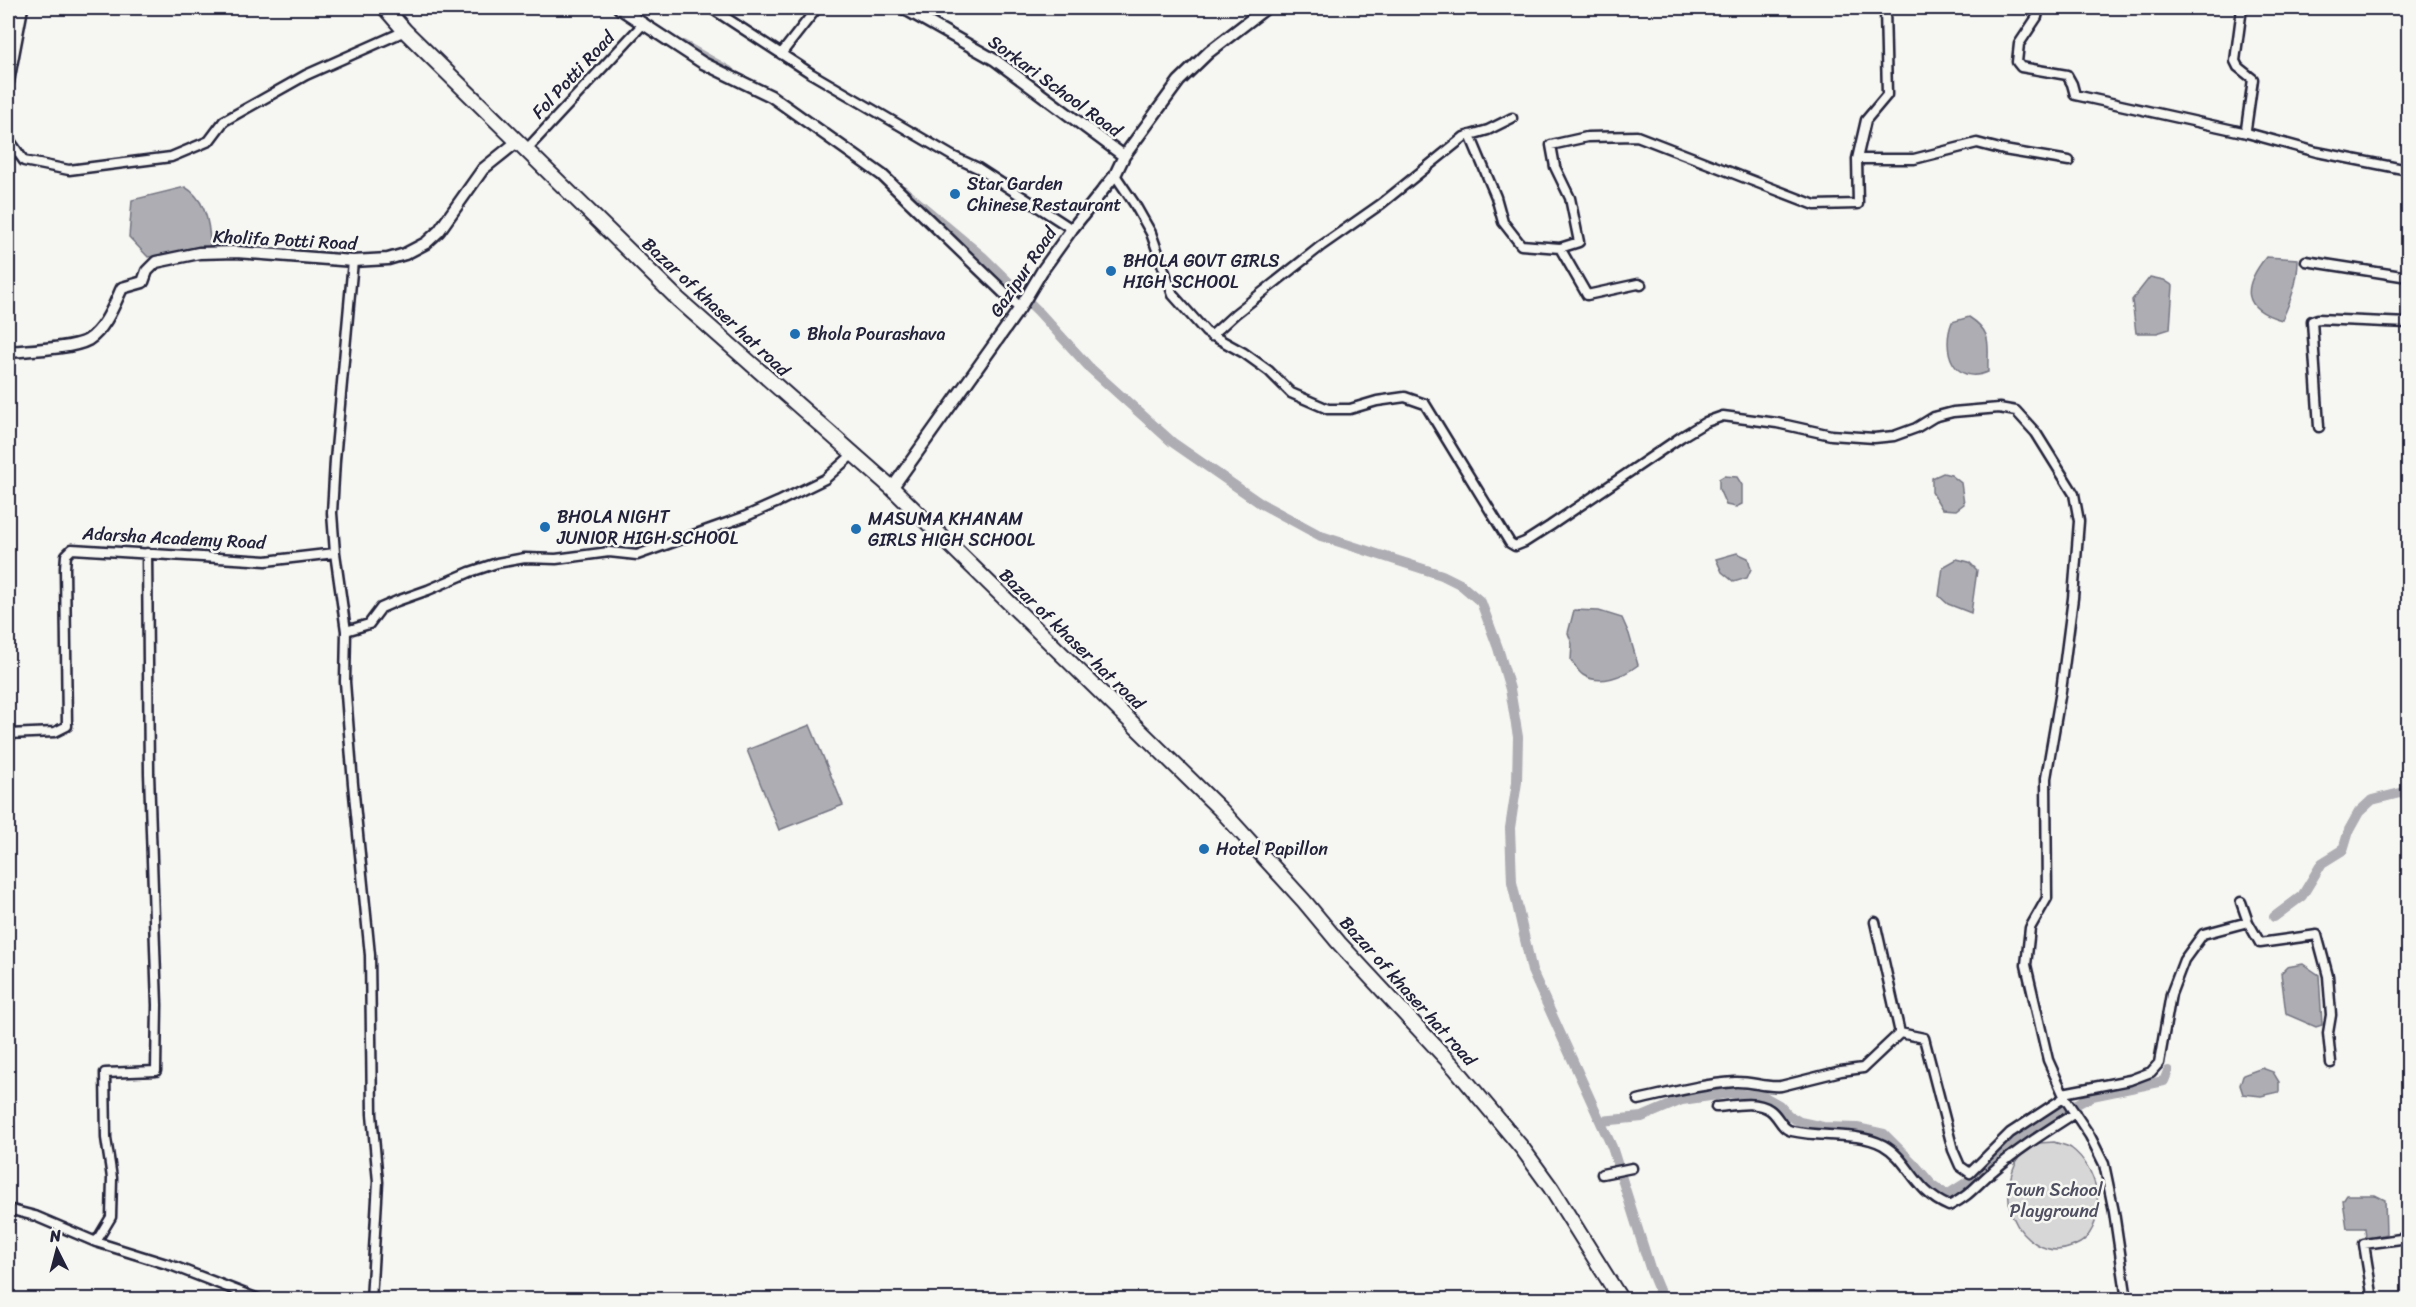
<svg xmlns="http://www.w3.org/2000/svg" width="2416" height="1307" viewBox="0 0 2416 1307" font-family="Sriracha,sans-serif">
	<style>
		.green { fill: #d7d7d7; stroke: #7c7c89; stroke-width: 1.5 }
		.water { fill: #adadb3; stroke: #757583; stroke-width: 1.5 }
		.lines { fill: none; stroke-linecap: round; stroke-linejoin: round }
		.canal { stroke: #adadb3; stroke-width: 10 }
		.minor-casing { stroke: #22223b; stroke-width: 13 }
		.tertiary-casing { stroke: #22223b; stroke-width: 15 }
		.primary-casing { stroke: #22223b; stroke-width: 18 }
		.minor { stroke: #f6f6f2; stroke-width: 8 }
		.tertiary { stroke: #f6f6f2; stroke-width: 10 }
		.primary { stroke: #f6f6f2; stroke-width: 14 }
		.poi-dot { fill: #1f6fb2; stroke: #f6f6f2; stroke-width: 2 }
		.labels { text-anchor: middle; stroke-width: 5; stroke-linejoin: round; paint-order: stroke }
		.street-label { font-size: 18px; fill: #22223b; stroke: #f6f6f2 }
		.poi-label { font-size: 18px; fill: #22223b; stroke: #f6f6f2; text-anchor: start }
		.park-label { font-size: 18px; fill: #4f4f62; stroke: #f6f6f2 }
	</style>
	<rect width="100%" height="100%" fill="#f6f6f2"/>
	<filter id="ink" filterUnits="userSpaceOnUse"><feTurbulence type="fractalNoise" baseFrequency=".0167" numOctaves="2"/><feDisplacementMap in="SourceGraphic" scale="12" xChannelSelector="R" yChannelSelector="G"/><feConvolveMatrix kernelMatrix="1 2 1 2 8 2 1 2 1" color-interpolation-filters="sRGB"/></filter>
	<g filter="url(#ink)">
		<path class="green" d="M 2054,1142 C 2059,1144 2066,1145 2071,1148 C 2097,1167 2108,1213 2086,1238 C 2082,1243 2077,1245 2071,1247 C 2047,1257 2022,1239 2013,1217 C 2003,1195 2011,1153 2035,1144 C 2041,1142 2048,1143 2054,1142 Z"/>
		<path class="water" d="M 185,187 C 206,199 210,224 210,247 L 148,257 L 129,237 L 132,200 Z
			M 2266,257 L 2298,259 C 2298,282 2291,300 2282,320 C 2241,309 2242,287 2266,257 Z
			M 2150,277 L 2164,280 L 2173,286 L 2170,329 L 2157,333 L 2136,333 L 2132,300 Z
			M 1969,317 C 1994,333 1987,345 1988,372 C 1953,386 1941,350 1952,322 Z
			M 1943,473 L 1951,475 L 1961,483 L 1964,504 L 1956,510 L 1942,509 L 1932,492 L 1932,478 Z
			M 1724,476 L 1737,477 L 1742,485 L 1742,504 L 1736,507 L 1726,505 L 1719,489 L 1719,479 Z
			M 1737,553 L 1748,558 L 1751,569 L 1747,578 L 1734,582 L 1722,572 L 1716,559 Z
			M 1957,559 L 1969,562 L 1977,570 L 1971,613 L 1948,604 L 1939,596 L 1943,567 Z
			M 1574,610 L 1599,611 L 1622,618 L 1629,634 L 1638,665 C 1624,676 1600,686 1583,675 C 1578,672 1574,664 1571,660 L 1572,644 L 1568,633 Z
			M 810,725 L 843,805 L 779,830 L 747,750 Z
			M 2303,964 L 2319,975 L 2322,1025 L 2316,1027 L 2286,1014 L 2281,973 L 2287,967 Z
			M 2262,1068 L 2273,1072 L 2279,1082 L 2279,1092 L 2261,1096 L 2243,1094 L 2240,1085 L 2243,1075 Z
			M 2347,1195 L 2375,1195 L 2385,1200 L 2386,1234 L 2366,1239 L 2365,1228 L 2347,1228 L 2343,1201 Z"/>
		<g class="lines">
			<path class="canal" d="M 683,45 L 729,71
				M 903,190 L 983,257 L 1038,311 L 1090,368 L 1172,442 L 1260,503 L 1321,536 L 1442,575 L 1460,584 L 1481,602 L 1498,648 L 1510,689 L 1518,737 L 1517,782 L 1510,828 L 1512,882 L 1532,971 L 1612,1147 L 1651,1271 L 1663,1300
				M 2274,917 L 2302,896 L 2322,863 L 2343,850 L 2349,830 L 2359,812 L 2372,800 L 2408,791
				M 1601,1121 L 1642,1117 L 1682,1100 L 1731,1093 L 1763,1096 L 1779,1105 L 1788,1115 L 1800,1122 L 1823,1127 L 1857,1128 L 1884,1134 L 1914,1164 L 1931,1184 L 1947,1195 L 1969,1181 L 2002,1151 L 2056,1115 L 2092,1096 L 2164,1081 L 2168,1071"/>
			<g class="minor-casing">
				<path id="minor" d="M 711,8 L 812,74 L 954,157 L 978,168 L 1072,229
					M 2039,8 L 2037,17 L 2019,44 L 2017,62 L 2021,67 L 2067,75 L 2072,84 L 2075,95 L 2247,133
					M 2242,8 L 2235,61 L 2238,67 L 2253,79 L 2246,129 L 2247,133 L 2317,152 L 2408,170
					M 781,54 L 817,8
					M 1470,135 L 1496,197 L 1503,222 L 1521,245 L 1560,248 L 1587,295 L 1638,284 L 1641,285
					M 8,138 L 24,161 L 69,170 L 171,157 L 209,141 L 224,121 L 306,75 L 405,31
					M 526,150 L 644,23
					M 1857,159 L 1914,159 L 1977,143 L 2004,150 L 2069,161
					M 1115,175 L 1134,203 L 1151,233 L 1173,295 L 1206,332 L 1244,353 L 1269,371 L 1291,393 L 1328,409 L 1350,409 L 1377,401 L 1405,397 L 1425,404 L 1510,543 L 1515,546 L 1525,542 L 1550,526 L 1681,437 L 1706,422 L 1723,416 L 1777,423 L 1831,435 L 1874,438 L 1894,436 L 1916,428 L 1934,417 L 1953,412 L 1999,408 L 2016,411 L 2036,433 L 2074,494 L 2079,521 L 2073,598 L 2061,691 L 2046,778 L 2047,898 L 2030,928 L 2026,965 L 2048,1060 L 2066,1100 L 2090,1136 L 2104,1164 L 2114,1212 L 2127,1300
					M 1560,248 L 1579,242 L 1570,198 L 1555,167 L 1551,145 L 1587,137 L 1637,136 L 1815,205 L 1858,204 L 1857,159 L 1866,120 L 1887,95 L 1885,8
					M 353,261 L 335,460 L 332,513 L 335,553 L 346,631 L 345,682 L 353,784 L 370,955 L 372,1114 L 378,1182 L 371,1300
					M 2306,261 L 2408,277
					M 1211,336 L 1235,314 L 1321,246 L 1381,204 L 1464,137 L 1488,130 L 1512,118
					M 2319,427 L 2312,321 L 2318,319 L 2408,323
					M 346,631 L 369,624 L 381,608 L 397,601 L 428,590 L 470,572 L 497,563 L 525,558 L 556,559 L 609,552 L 637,555 L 744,517 L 778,502 L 825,479 L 852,455
					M 8,734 L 55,732 L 67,726 L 65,568 L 66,555 L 72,549 L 266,561 L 335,553
					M 2248,922 L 2260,943 L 2317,935 L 2328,976 L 2331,1015 L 2328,1033 L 2331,1063
					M 1900,1033 L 1924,1038 L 1953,1150 L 1960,1166 L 1970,1173 L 2010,1133 L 2065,1097
					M 2063,1093 L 2130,1080 L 2151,1072 L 2159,1063 L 2171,994 L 2184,960 L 2203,934 L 2248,922 L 2241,902
					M 1638,1100 C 1670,1093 1702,1084 1735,1082 C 1751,1081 1766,1088 1781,1086 L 1841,1071 L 1863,1068 L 1900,1033 L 1875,922
					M 1716,1107 C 1731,1106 1756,1100 1770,1110 C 1779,1116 1781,1129 1792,1131 C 1821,1138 1856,1131 1883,1145 C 1910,1160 1913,1191 1949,1206 C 1971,1195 1976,1185 1993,1171 C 2018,1149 2047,1131 2075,1113
					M 1602,1174 L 1632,1168
					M 8,1209 L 35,1216 L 96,1242 L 173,1266 L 261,1300
					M 96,1242 L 111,1217 L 112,1178 L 106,1138 L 105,1073 L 156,1071 L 157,1005 L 149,773 L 147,553
					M 2373,1300 L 2364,1244 L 2408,1238"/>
			</g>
			<g class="tertiary-casing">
				<path id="tertiary" d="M 619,8 L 703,63 L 771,96 L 882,175 L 1020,308
					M 903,8 L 995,60 L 1124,156
					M 8,82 L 22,8
					M 8,352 C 27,350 72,349 88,340 C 105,329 114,305 122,288 L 143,282 L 147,271 L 156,262 L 199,253 L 236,252 L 353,261 L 388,259 L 405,254 L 426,243 L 439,231 L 483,169 L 518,141
					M 892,488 L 1020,308 L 1042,271 L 1072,229 L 1115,175 L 1124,156 L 1179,81 L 1209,52 L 1266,8"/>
			</g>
			<g class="primary-casing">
				<path id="primary" d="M 385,8 L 405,31 L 679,300 L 892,488 L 1221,810 L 1304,901 L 1339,943 L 1456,1069 L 1522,1148 L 1551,1188 L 1621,1300"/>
			</g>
			<use href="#minor" class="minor"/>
			<use href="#tertiary" class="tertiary"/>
			<use href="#primary" class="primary"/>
		</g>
	</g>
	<g class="poi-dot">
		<circle cx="955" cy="194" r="6"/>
		<circle cx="1111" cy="271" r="6"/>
		<circle cx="795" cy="334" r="6"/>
		<circle cx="545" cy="527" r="6"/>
		<circle cx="856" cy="529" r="6"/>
		<circle cx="1204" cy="849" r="6"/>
	</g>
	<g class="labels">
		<g class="street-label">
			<text transform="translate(573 75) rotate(-47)" y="6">Fol Potti Road</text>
			<text transform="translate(1055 86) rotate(36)" y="6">Sorkari School Road</text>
			<text transform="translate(285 240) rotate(3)" y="6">Kholifa Potti Road</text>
			<text transform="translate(1023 272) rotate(-56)" y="6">Gazipur Road</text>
			<text transform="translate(716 307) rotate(43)" y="6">Bazar of khaser hat road</text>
			<text transform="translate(174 538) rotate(3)" y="6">Adarsha Academy Road</text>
			<text transform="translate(1072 639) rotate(44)" y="6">Bazar of khaser hat road</text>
			<text transform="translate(1408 991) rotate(48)" y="6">Bazar of khaser hat road</text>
		</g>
		<g class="poi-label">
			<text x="967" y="190">Star Garden<tspan x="967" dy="21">Chinese Restaurant</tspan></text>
			<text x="1123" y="267">BHOLA GOVT GIRLS<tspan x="1123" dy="21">HIGH SCHOOL</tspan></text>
			<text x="807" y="340">Bhola Pourashava</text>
			<text x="557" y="523">BHOLA NIGHT<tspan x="557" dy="21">JUNIOR HIGH SCHOOL</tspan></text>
			<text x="868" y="525">MASUMA KHANAM<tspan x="868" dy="21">GIRLS HIGH SCHOOL</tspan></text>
			<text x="1216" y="855">Hotel Papillon</text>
		</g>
		<g class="park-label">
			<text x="2054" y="1196">Town School<tspan x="2054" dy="21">Playground</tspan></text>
		</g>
	</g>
	<rect width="2416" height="1307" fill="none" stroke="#f6f6f2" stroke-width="30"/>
	<rect x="15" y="15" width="2386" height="1277" fill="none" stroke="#22223b" stroke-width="2" filter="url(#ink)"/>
	<g transform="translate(57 1250) rotate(354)" stroke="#f6f6f2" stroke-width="4.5" paint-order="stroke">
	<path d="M0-4.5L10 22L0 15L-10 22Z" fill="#22223b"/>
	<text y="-9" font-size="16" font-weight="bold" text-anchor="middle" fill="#22223b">N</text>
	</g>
</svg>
